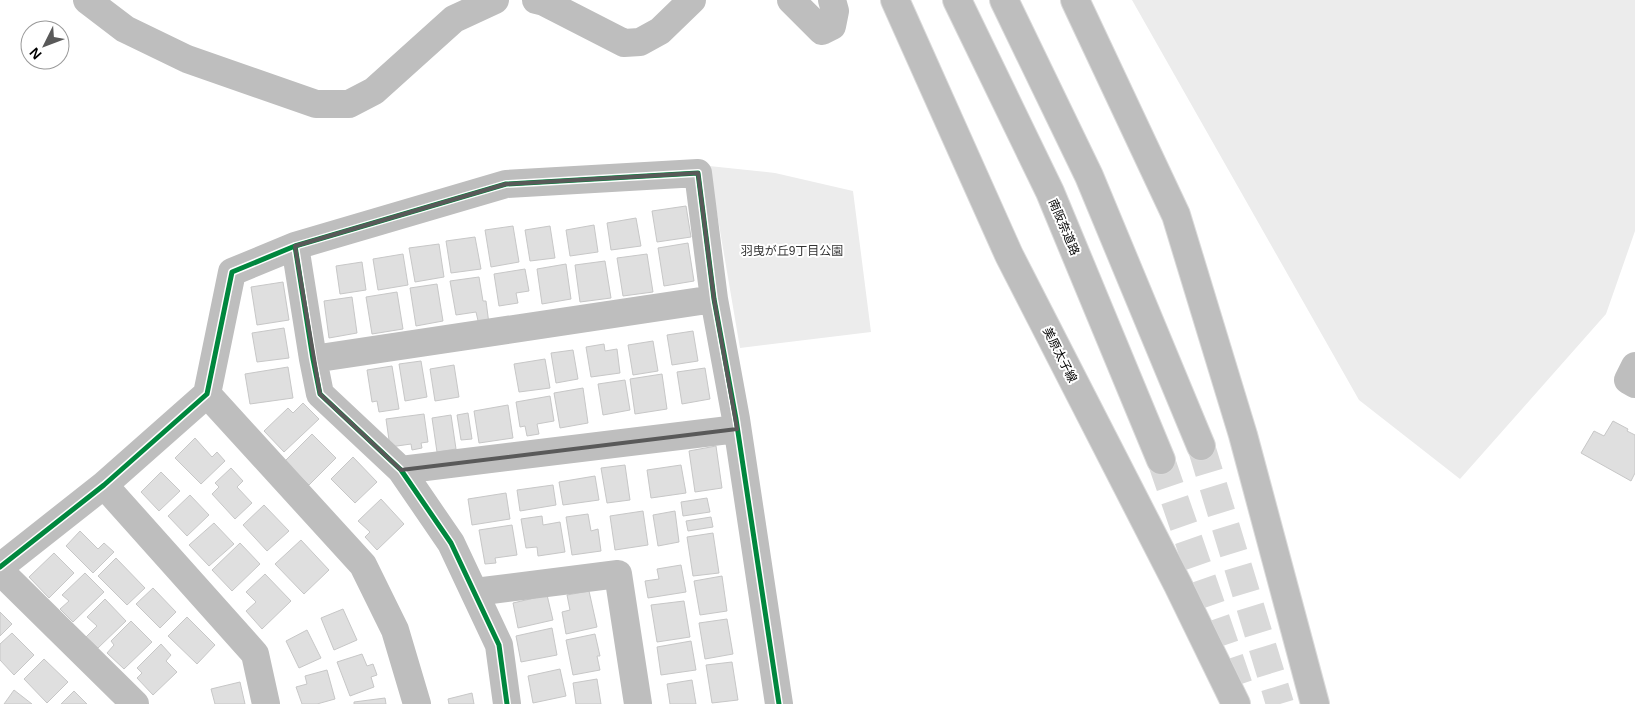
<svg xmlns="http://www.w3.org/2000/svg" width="1635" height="704" viewBox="0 0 1635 704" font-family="Helvetica,'Noto Sans JP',sans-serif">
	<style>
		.green { fill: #ececec }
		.building { fill: #dfdfdf; stroke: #c7c7c7 }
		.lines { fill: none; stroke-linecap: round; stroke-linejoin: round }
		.highway-tunnel { stroke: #d9d9d9; stroke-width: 28; stroke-dasharray: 28 14; stroke-linecap: butt }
		.major-casing { stroke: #dbdbdb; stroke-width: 30 }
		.highway-casing { stroke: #dbdbdb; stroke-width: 30 }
		.minor { stroke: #bebebe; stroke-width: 28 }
		.major { stroke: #bebebe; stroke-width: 28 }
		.highway { stroke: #bebebe; stroke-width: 28 }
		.cycleway-casing { stroke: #fff; stroke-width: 8 }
		.cycleway { stroke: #00873e; stroke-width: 5 }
		.marked { fill: none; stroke: #595959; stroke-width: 4; stroke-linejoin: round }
		.labels { text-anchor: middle; stroke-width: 4; stroke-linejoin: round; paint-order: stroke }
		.street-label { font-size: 12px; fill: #000; stroke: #fff }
		.park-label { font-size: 12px; fill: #333; stroke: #fff }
	</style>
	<rect width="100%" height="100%" fill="#fff"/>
	<path class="green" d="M 1132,0 L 1635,0 L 1635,231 L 1606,314 L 1460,479 L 1359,400 Z
		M 709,166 L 775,173 L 853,191 L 871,332 L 740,348 Z"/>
	<path class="building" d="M 686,206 L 691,237 L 657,242 L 652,211 Z
		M 636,218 L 641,246 L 611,250 L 607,223 Z
		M 594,225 L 598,252 L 570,256 L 566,230 Z
		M 513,226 L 519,262 L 491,267 L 485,230 Z
		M 550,226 L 555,258 L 530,261 L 525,230 Z
		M 475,237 L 481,269 L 451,273 L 446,241 Z
		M 688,243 L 694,281 L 664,286 L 658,248 Z
		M 439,244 L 444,277 L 415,282 L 409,248 Z
		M 403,254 L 408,285 L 378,290 L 373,259 Z
		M 647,254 L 653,292 L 623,296 L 617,258 Z
		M 605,261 L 611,298 L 580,302 L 575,265 Z
		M 362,262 L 366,290 L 340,294 L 336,266 Z
		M 566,264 L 571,299 L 542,304 L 537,269 Z
		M 525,269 L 529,291 L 516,293 L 518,303 L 499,306 L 494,274 Z
		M 479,277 L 483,301 L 486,301 L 489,324 L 479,325 L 476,312 L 456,315 L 450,281 Z
		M 283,282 L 289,320 L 257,325 L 251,287 Z
		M 437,284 L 443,321 L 416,326 L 410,288 Z
		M 397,292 L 403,329 L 372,334 L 366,297 Z
		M 352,297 L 357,333 L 329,338 L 324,301 Z
		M 284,328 L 289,358 L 257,362 L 252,333 Z
		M 693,331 L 698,361 L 672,365 L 667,335 Z
		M 653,341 L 658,371 L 633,375 L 628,345 Z
		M 604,344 L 605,351 L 617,349 L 620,373 L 591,377 L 586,347 Z
		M 573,350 L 578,379 L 556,383 L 551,353 Z
		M 545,359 L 550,388 L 519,392 L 514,364 Z
		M 421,361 L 427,397 L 405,401 L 399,364 Z
		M 454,365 L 459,397 L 435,401 L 430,369 Z
		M 392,366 L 399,409 L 379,412 L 377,401 L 372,402 L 367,370 Z
		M 288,367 L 293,398 L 250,404 L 245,374 Z
		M 705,368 L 710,399 L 682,404 L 677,372 Z
		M 662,374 L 667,409 L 635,414 L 630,379 Z
		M 625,380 L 630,410 L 603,415 L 598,384 Z
		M 583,388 L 588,423 L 560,428 L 554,393 Z
		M 550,396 L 554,421 L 537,424 L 539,434 L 527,436 L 525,426 L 520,427 L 516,402 Z
		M 303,403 L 319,419 L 284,452 L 264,431 L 288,408 L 293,413 Z
		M 508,405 L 513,438 L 479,443 L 474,411 Z
		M 468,413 L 472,439 L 461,440 L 457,415 Z
		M 424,414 L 428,442 L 421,443 L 422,448 L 412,450 L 411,444 L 390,447 L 386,419 Z
		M 451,415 L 456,449 L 437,452 L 432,418 Z
		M 1613,421 L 1628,429 L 1627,431 L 1635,435 L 1635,473 L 1631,481 L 1581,453 L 1594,431 L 1604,436 Z
		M 312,434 L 336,458 L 309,485 L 285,461 Z
		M 195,438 L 212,457 L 217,452 L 225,461 L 201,484 L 175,458 Z
		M 716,446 L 722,488 L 695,492 L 689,451 Z
		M 353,457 L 377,482 L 355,503 L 331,479 Z
		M 625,465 L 630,500 L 607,503 L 601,468 Z
		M 681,465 L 686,493 L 651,498 L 647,470 Z
		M 231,468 L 243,481 L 237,487 L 252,503 L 235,519 L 212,494 L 219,487 L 215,483 Z
		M 161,472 L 180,491 L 159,511 L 141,492 Z
		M 595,476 L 599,500 L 563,505 L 559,482 Z
		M 553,485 L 556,505 L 520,511 L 517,490 Z
		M 506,493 L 510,519 L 472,525 L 468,499 Z
		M 190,495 L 209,515 L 187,536 L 168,516 Z
		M 707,498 L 710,512 L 683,516 L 681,502 Z
		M 381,499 L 404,524 L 377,550 L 365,537 L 370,532 L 358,521 Z
		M 264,505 L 289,531 L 267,551 L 243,525 Z
		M 643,511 L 648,545 L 615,550 L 610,516 Z
		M 675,511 L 679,542 L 658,546 L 653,515 Z
		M 588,514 L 591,531 L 598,529 L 601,551 L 572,555 L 566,517 Z
		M 542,516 L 543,525 L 560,522 L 565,552 L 538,556 L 537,547 L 526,548 L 521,519 Z
		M 711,517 L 713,527 L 688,531 L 686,521 Z
		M 214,523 L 234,544 L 209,566 L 189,545 Z
		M 512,525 L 517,555 L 495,558 L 496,563 L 485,564 L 479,530 Z
		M 80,531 L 98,549 L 104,543 L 114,552 L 93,573 L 66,546 Z
		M 713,533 L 719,573 L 693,576 L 687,537 Z
		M 301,540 L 329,570 L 304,594 L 275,564 Z
		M 240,543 L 260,564 L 232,591 L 212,570 Z
		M 54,553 L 74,573 L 49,598 L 29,577 Z
		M 116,558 L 145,588 L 127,605 L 98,576 Z
		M 681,565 L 686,592 L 648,598 L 645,581 L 659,579 L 657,569 Z
		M 85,573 L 104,592 L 73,622 L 60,609 L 69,601 L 62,595 Z
		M 265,574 L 291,601 L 262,629 L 246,611 L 256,602 L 246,592 Z
		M 722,576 L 727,611 L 700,615 L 694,581 Z
		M 153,588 L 176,612 L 160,628 L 136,604 Z
		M 589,591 L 597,627 L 566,634 L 562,612 L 570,610 L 567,595 Z
		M 547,595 L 553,620 L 518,628 L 513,603 Z
		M 105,599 L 126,621 L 98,648 L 86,637 L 97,626 L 87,617 Z
		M 684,601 L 690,637 L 657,642 L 651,605 Z
		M 343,609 L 357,640 L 334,650 L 321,618 Z
		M 0,612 L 12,624 L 0,636 Z
		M 187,617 L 215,645 L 197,664 L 168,636 Z
		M 727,619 L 733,654 L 705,659 L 699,623 Z
		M 131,621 L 152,642 L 124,669 L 107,653 L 114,645 L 111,641 Z
		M 552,628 L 557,655 L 521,662 L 516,636 Z
		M 307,630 L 321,658 L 299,668 L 286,641 Z
		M 12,633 L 34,655 L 14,675 L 0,660 L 0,644 Z
		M 595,634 L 600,656 L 597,656 L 600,670 L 573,675 L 566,640 Z
		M 691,641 L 696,670 L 661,675 L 657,647 Z
		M 161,644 L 171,655 L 166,661 L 177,672 L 153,695 L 137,678 L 142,673 L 137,668 Z
		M 362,654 L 367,666 L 373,664 L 377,675 L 371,677 L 374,687 L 350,696 L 337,662 Z
		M 44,659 L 68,682 L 47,703 L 24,679 Z
		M 732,662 L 738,700 L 712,703 L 706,665 Z
		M 560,669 L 566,696 L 533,703 L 528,676 Z
		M 327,670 L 335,699 L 317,704 L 302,704 L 296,687 L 307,684 L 305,676 Z
		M 597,679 L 601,704 L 576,704 L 573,683 Z
		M 692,680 L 696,704 L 670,704 L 667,684 Z
		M 240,682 L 245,704 L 215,704 L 211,689 Z
		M 14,690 L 32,704 L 4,704 Z
		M 74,691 L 87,704 L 61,704 Z
		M 472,693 L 474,704 L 449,704 L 448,699 Z
		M 385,698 L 386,704 L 354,704 L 354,702 Z"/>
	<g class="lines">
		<path class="highway-tunnel" d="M 1201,446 L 1280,704
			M 1161,460 L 1242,695"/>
		<g class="major-casing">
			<path id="major" d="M 895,0 L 1009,255 L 1178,585 L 1236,704
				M 1075,0 L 1176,215 L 1243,435 L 1315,704"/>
		</g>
		<g class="highway-casing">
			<path id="highway" d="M 957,0 L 1050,192 L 1161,460
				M 1004,0 L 1089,176 L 1201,446"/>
		</g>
		<path class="minor" d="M 87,0 L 125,29 L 187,59 L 316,104 L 349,104 L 374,91 L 454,19 L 495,0
			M 536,0 L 544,2 L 624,43 L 640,42 L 660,31 L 692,0
			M 791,0 L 822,31 L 832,26 L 835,11 L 832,0
			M 295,246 L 313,359 L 320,394 L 401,470 L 451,543 L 499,645 L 507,704
			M 313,359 L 714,299
			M 1635,366 L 1628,380 L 1635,384
			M 207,394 L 363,565 L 395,630 L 417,704
			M 401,470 L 737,429
			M 104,485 L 255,654 L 266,704
			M 0,567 L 104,485 L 207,394 L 232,272 L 295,246 L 506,184 L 698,173 L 714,299 L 736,419 L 779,704
			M 0,571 L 135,704
			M 475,592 L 618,574 L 638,704"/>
		<use href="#major" class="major"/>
		<use href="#highway" class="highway"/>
		<g class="cycleway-casing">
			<path id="cycleway" d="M 295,246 L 313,359 L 320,394 L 401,470 L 451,543 L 499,645 L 507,704
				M 0,567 L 104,485 L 207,394 L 232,272 L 295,246 L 506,184 L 698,173 L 714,299 L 736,419 L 779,704"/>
		</g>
		<use href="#cycleway" class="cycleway"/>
	</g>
	<path class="marked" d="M 698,173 L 714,299 L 737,429 L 401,470 L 320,394 L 295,246 L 506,184 Z"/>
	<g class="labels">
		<g class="street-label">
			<text transform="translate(1064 227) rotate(67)" y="4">南阪奈道路</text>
			<text transform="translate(1060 355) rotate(63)" y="4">美原太子線</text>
		</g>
		<g class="park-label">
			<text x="792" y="255">羽曳が丘9丁目公園</text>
		</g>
	</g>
	<g transform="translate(45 45) rotate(228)"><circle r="24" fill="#ffffff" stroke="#999999"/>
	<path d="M0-4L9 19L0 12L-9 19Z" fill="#595959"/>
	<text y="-8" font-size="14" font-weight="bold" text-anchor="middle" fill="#000000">N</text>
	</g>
</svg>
